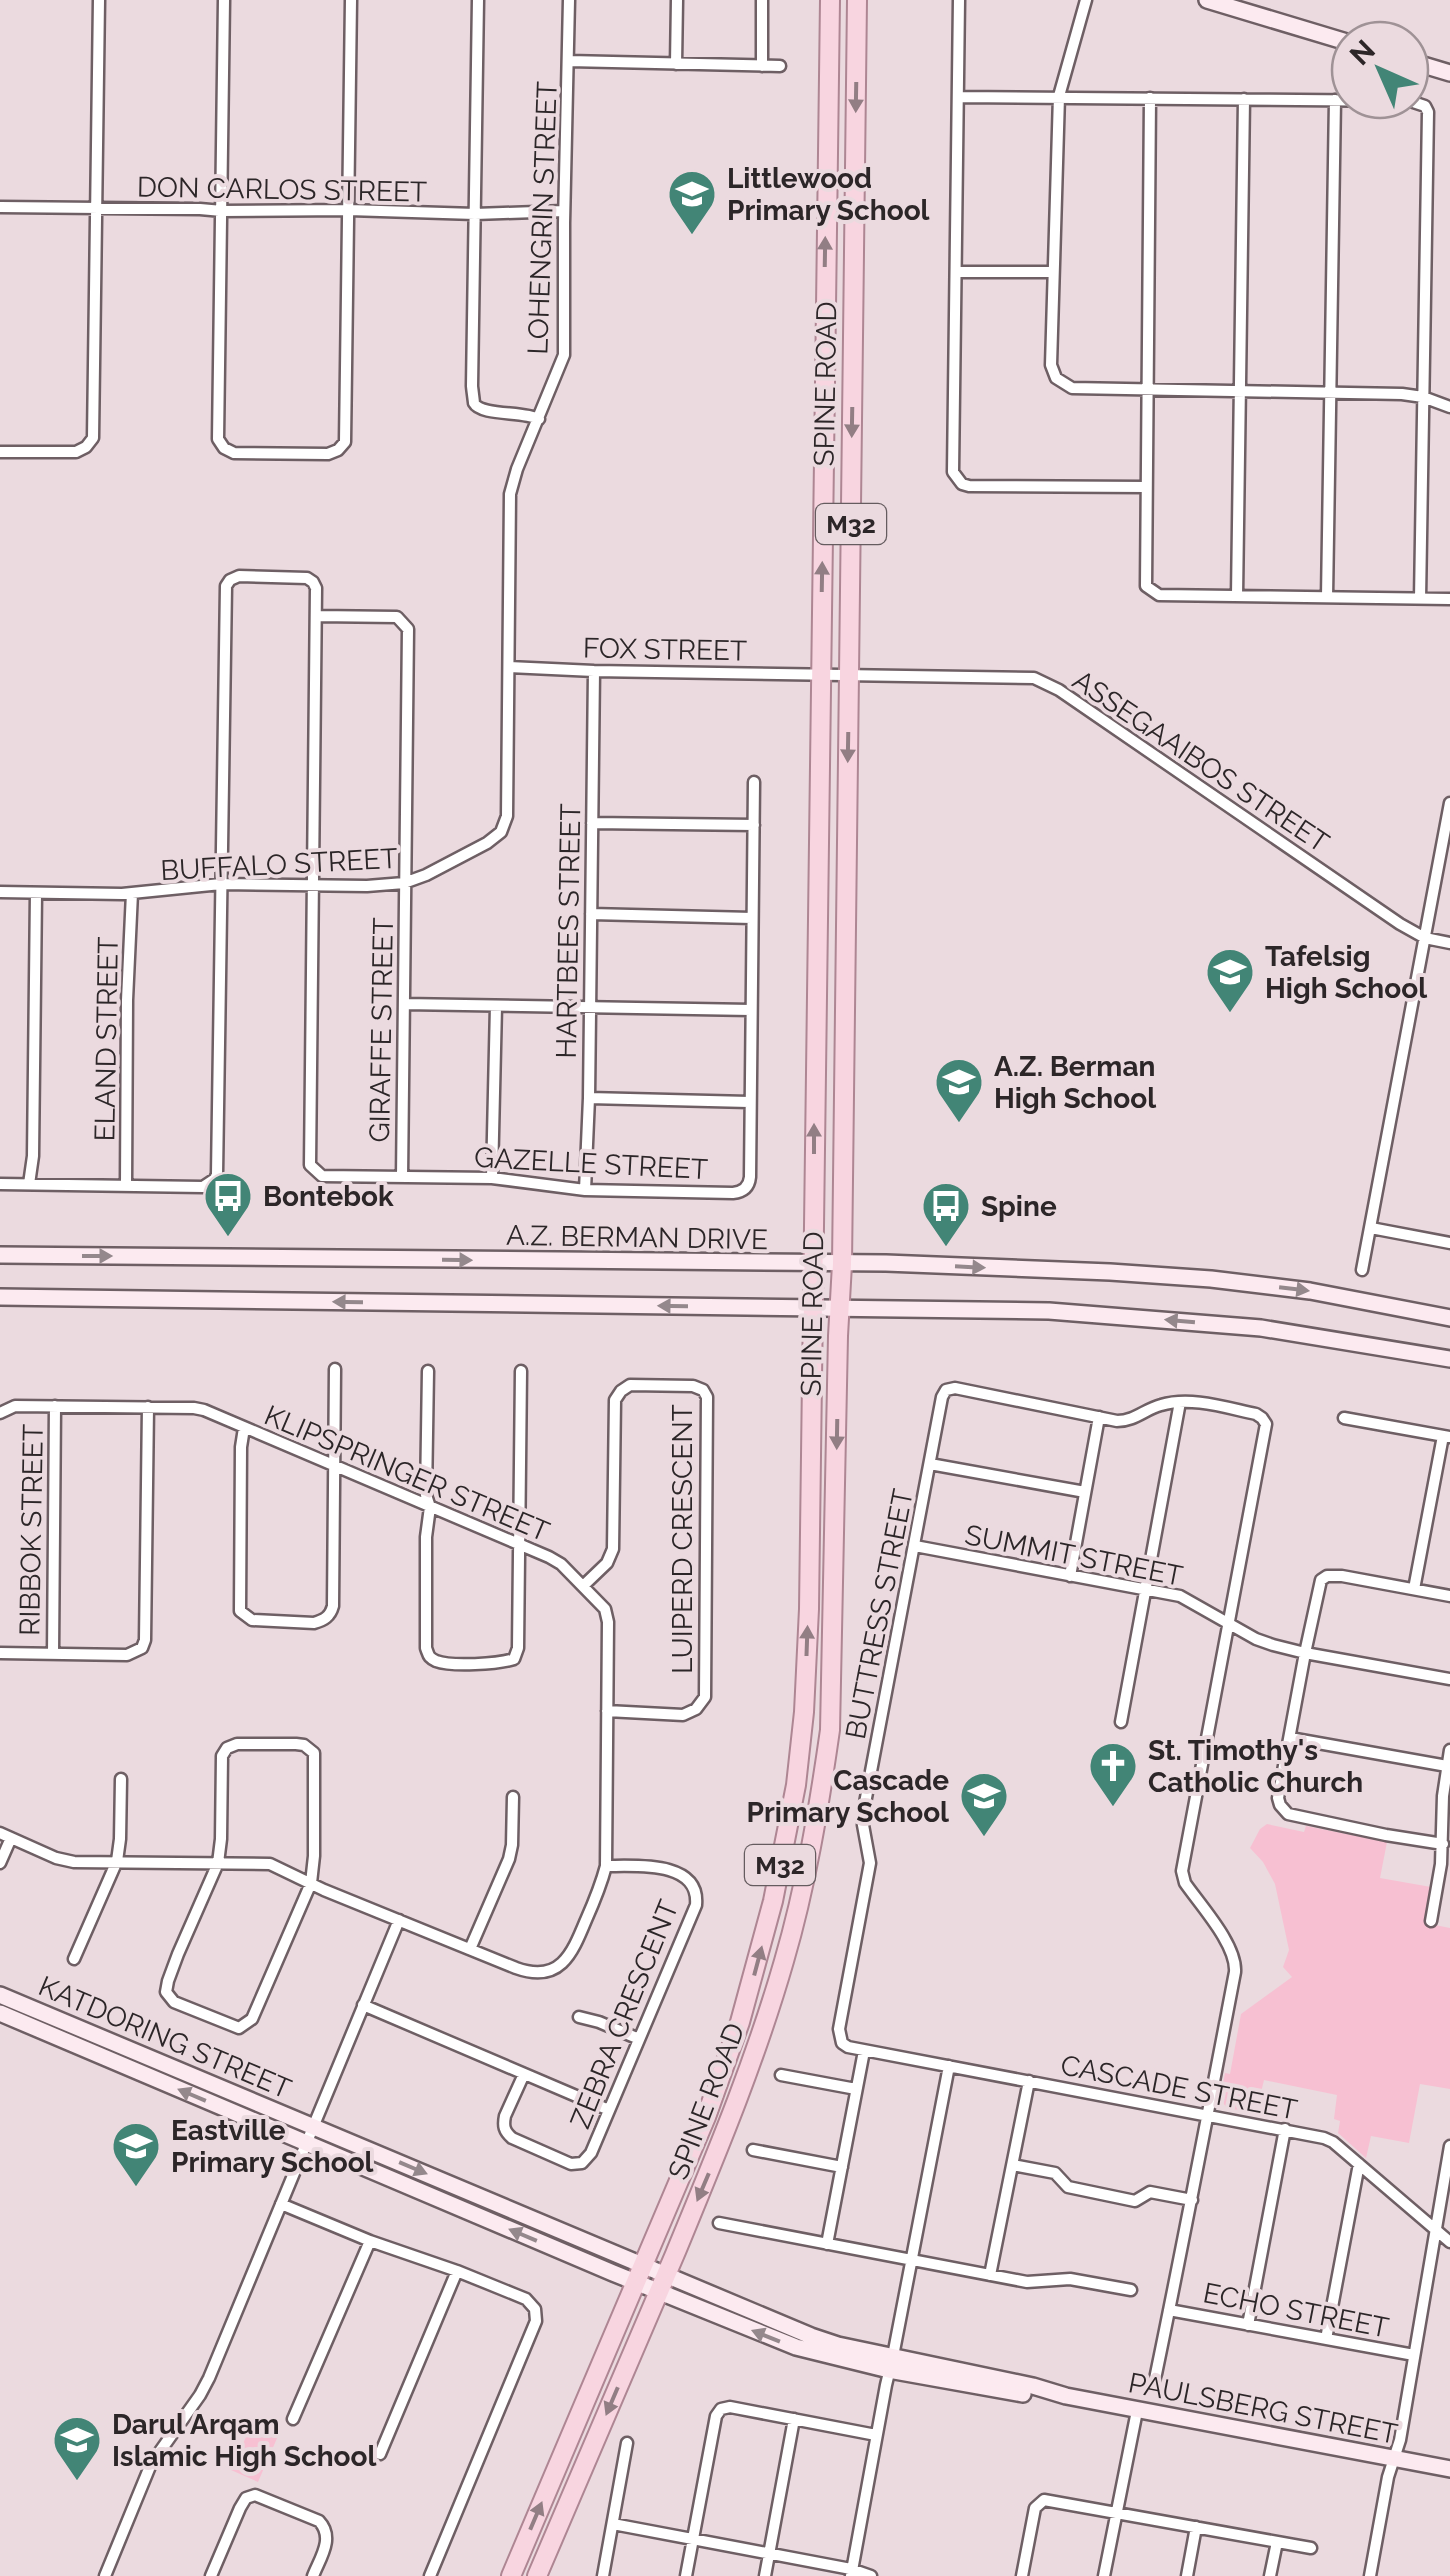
<svg xmlns="http://www.w3.org/2000/svg" width="1450" height="2576" viewBox="0 0 1450 2576" font-family="Raleway,sans-serif">
	<style>
		.green { fill: #f7c0d2 }
		.lines { fill: none; stroke-linecap: round; stroke-linejoin: round }
		.street-casing { stroke: #6e5f64; stroke-width: 15 }
		.secondary-casing { stroke: #6e5f64; stroke-width: 20 }
		.primary-casing { stroke: #ae8693; stroke-width: 22 }
		.street { stroke: #fff; stroke-width: 10 }
		.secondary { stroke: #fceaf0; stroke-width: 15 }
		.primary { stroke: #f8d5e0; stroke-width: 18 }
		.oneway { fill: #927e84 }
		.oneway2 { fill: #94888c }
		.labels { text-anchor: middle; stroke-width: 8; stroke-linejoin: round; paint-order: stroke }
		.shield { fill: #ebdadf; stroke: #655c5f; stroke-width: 2.5 }
		.shield-label { font-size: 25px; font-weight: bold; fill: #2c2628 }
		.poi-label { font-size: 28px; font-weight: bold; fill: #2c2628; stroke: #ebdadf; text-anchor: start }
		.street-label { font-size: 28px; fill: #2c2628; stroke: #ebdadf }
	</style>
	<rect width="100%" height="100%" fill="#ebdadf"/>
	<path class="green" d="M 1267,1824 L 1304,1832 L 1306,1826 L 1387,1842 L 1380,1878 L 1431,1887 L 1425,1923 L 1450,1928 L 1450,2089 L 1420,2084 L 1409,2143 L 1371,2136 L 1366,2158 L 1338,2133 L 1340,2121 L 1334,2119 L 1337,2095 L 1264,2080 L 1256,2113 L 1227,2108 L 1220,2099 L 1225,2073 L 1230,2074 L 1241,2014 L 1292,1977 L 1283,1967 L 1289,1950 L 1275,1884 L 1263,1862 L 1250,1848 L 1260,1829 Z
		M 255,2417 L 281,2429 L 258,2482 L 231,2470 Z"/>
	<g class="lines">
		<g class="street-casing">
			<path id="street" d="M 224,0 L 218,439 L 224,448 L 234,453 L 328,454 L 338,450 L 345,442 L 351,0
				M 478,0 L 472,386 C 472,387 474,402 474,403 C 481,416 523,411 539,419
				M 762,0 L 762,66
				M 959,0 L 953,472 L 962,484 L 969,486 L 1146,487
				M 1086,0 L 1059,96 L 1051,365 L 1056,378 L 1072,388 L 1402,394 L 1423,397 L 1450,407
				M 569,61 L 780,66
				M 676,64 L 677,0
				M 958,97 L 1410,101 L 1425,106 L 1428,112 L 1420,599
				M 1150,98 L 1146,586 L 1159,595 L 1450,599
				M 0,207 L 200,209 L 222,211 L 349,210 L 475,214 L 564,211
				M 956,272 L 1052,272
				M 0,452 L 76,452 L 86,447 L 93,438 L 99,0
				M 1237,596 L 1244,99
				M 1327,597 L 1335,100
				M 317,616 L 397,617 L 408,629 L 402,1177
				M 509,667 L 594,671 L 1034,678 L 1059,690 L 1400,924 L 1425,938 L 1450,943
				M 592,823 L 754,825
				M 0,892 L 122,894 L 221,884 L 367,886 L 404,883 L 426,875 L 487,843 L 501,832 L 507,816 L 510,494 L 517,469 L 564,355 L 564,223 L 569,0
				M 591,914 L 752,918
				M 404,1004 L 751,1010
				M 589,1098 L 749,1102
				M 492,1178 L 496,1006
				M 0,1184 L 203,1187 L 215,1179 L 217,1174 L 226,586 L 230,580 L 239,576 L 307,578 L 313,582 L 316,588 L 310,1165 L 322,1176 L 492,1178 L 585,1190 L 733,1193 C 743,1192 749,1187 750,1177 L 754,782
				M 29,1184 L 33,1156 L 36,893
				M 126,1186 L 127,1000 L 132,893
				M 585,1190 L 589,1098 L 594,671
				M 1371,1228 L 1450,1243
				M 1362,1270 L 1450,803
				M 428,1371 L 426,1495 L 430,1507 L 426,1537 L 426,1648 C 429,1656 428,1657 436,1661 C 452,1667 498,1664 514,1659 L 518,1648 L 521,1371
				M 0,1413 L 15,1406 L 194,1408 L 204,1410 L 549,1557 L 561,1564 L 605,1609 L 608,1622 L 606,1866 C 601,1885 594,1902 586,1920 C 572,1954 560,1984 516,1968 L 324,1890 L 270,1864 L 74,1862 L 56,1858 L 0,1833
				M 1344,1418 L 1450,1437
				M 244,1428 L 241,1447 L 240,1611 L 252,1620 L 314,1623 C 324,1620 330,1617 333,1606 L 335,1369
				M 930,1464 L 1085,1492
				M 915,1546 L 1180,1596 L 1256,1639 L 1273,1645 L 1305,1653 L 1450,1679
				M 1070,1576 L 1099,1417
				M 583,1586 L 607,1563 L 613,1549 L 615,1400 L 621,1391 L 630,1385 L 693,1386 L 703,1390 L 707,1397 L 705,1697 L 696,1709 L 683,1715 L 607,1711
				M 1414,1589 L 1443,1436
				M 0,1653 L 127,1655 L 142,1648 L 145,1640 L 148,1407
				M 53,1654 L 55,1406
				M 1121,1722 L 1180,1402
				M 1290,1738 L 1447,1766
				M 237,1744 L 296,1744 L 304,1745 L 314,1753 L 314,1856 L 311,1883 L 252,2019 L 239,2028 L 174,2002 L 166,1992 L 168,1981 L 178,1954 L 218,1863 L 221,1839 L 222,1756 L 227,1748 Z
				M 1443,1844 L 1386,1835 L 1288,1814 L 1280,1805 L 1278,1798 L 1305,1653 L 1321,1580 L 1327,1576 L 1342,1576 L 1450,1596
				M 0,1863 L 11,1838
				M 1431,1921 L 1441,1864 L 1443,1796 L 1450,1750
				M 470,1949 L 509,1859 L 512,1845 L 513,1797
				M 74,1959 L 117,1861 L 120,1839 L 121,1779
				M 363,2005 L 609,2110
				M 579,2017 L 599,2022 L 639,2039
				M 524,2074 L 505,2116 C 503,2126 504,2131 512,2138 L 571,2164 L 582,2163 L 591,2153 L 696,1905 C 700,1860 635,1866 606,1866
				M 781,2075 L 856,2089
				M 753,2150 L 842,2167
				M 1013,2165 L 1055,2173 L 1068,2187 L 1135,2201 L 1150,2192 L 1192,2200
				M 281,2204 L 370,2241 L 457,2271 L 526,2299 L 535,2309 L 536,2321 L 430,2576
				M 719,2223 L 1027,2282 L 1070,2279 L 1131,2290
				M 827,2244 L 864,2051
				M 990,2275 L 1029,2081
				M 1169,2310 L 1414,2355
				M 1248,2325 L 1285,2129
				M 1326,2339 L 1359,2164
				M 1155,2379 C 1183,2244 1209,2108 1235,1972 C 1237,1945 1201,1906 1185,1883 L 1182,1871 L 1266,1424 L 1262,1418 L 1256,1414 C 1227,1408 1191,1396 1161,1405 C 1145,1409 1135,1421 1117,1421 L 955,1388 L 946,1390 L 942,1397 L 865,1803 L 863,1825 L 870,1863 L 839,2029 L 842,2043 L 848,2047 L 1324,2138 L 1333,2142 L 1450,2242
				M 293,2419 L 370,2241
				M 380,2454 L 457,2271
				M 613,2524 L 851,2569 L 871,2576
				M 105,2576 L 151,2464 L 200,2395 L 209,2378 L 399,1920
				M 211,2576 L 240,2508 L 246,2498 L 255,2495 L 319,2521 C 335,2538 320,2558 313,2576
				M 603,2576 L 627,2443
				M 686,2576 L 716,2416 L 721,2409 L 730,2407 L 876,2435
				M 765,2576 L 794,2419
				M 851,2576 L 886,2385 L 893,2356 L 949,2066
				M 1022,2576 L 1035,2508 L 1044,2500 L 1311,2548
				M 1104,2576 L 1137,2411
				M 1187,2576 L 1196,2527
				M 1270,2576 L 1277,2542
				M 1370,2576 L 1388,2477 L 1400,2440 L 1450,2146"/>
		</g>
		<g class="secondary-casing">
			<path id="secondary" d="M 1207,0 L 1350,43
				M 1410,61 L 1450,73
				M 0,1255 L 886,1263 L 1110,1272 L 1211,1279 L 1310,1291 L 1450,1318
				M 0,1297 L 1049,1311 L 1261,1328 L 1450,1359
				M 0,1995 L 811,2336 L 838,2345 L 1033,2386 L 1066,2396 L 1450,2469
				M 0,2013 L 613,2273 L 796,2347 L 889,2370 L 1023,2394"/>
		</g>
		<g class="primary-casing">
			<path id="primary" d="M 511,2576 L 706,2117 L 740,2022 L 773,1901 L 796,1785 L 804,1712 L 809,1609 L 830,0
				M 537,2576 C 583,2469 629,2361 675,2254 C 715,2157 755,2062 784,1961 C 806,1886 819,1807 830,1730 L 838,1336 L 842,1264 L 857,0"/>
		</g>
		<use href="#street" class="street"/>
		<use href="#secondary" class="secondary"/>
		<use href="#primary" class="primary"/>
	</g>
	<defs><path id="oneway-solid" d="M-6-.8H1V-3.2L6.5 0L1 3.2V.8H-6Z" transform="scale(2.5)"/></defs>
	<g class="oneway">
		<use href="#oneway-solid" transform="translate(856 97) rotate(91)"/>
		<use href="#oneway-solid" transform="translate(825 252) rotate(-89)"/>
		<use href="#oneway-solid" transform="translate(852 422) rotate(91)"/>
		<use href="#oneway-solid" transform="translate(822 577) rotate(-89)"/>
		<use href="#oneway-solid" transform="translate(848 747) rotate(91)"/>
		<use href="#oneway-solid" transform="translate(814 1139) rotate(-90)"/>
		<use href="#oneway-solid" transform="translate(837 1434) rotate(91)"/>
		<use href="#oneway-solid" transform="translate(807 1641) rotate(-88)"/>
		<use href="#oneway-solid" transform="translate(758 1961) rotate(-75)"/>
		<use href="#oneway-solid" transform="translate(703 2187) rotate(113)"/>
		<use href="#oneway-solid" transform="translate(612 2401) rotate(113)"/>
		<use href="#oneway-solid" transform="translate(536 2516) rotate(-67)"/>
	</g>
	<g class="oneway2">
		<use href="#oneway-solid" transform="translate(97 1256)"/>
		<use href="#oneway-solid" transform="translate(457 1260) rotate(1)"/>
		<use href="#oneway-solid" transform="translate(970 1267) rotate(3)"/>
		<use href="#oneway-solid" transform="translate(1294 1289) rotate(7)"/>
		<use href="#oneway-solid" transform="translate(348 1302) rotate(-179)"/>
		<use href="#oneway-solid" transform="translate(673 1306) rotate(-179)"/>
		<use href="#oneway-solid" transform="translate(1180 1321) rotate(-175)"/>
		<use href="#oneway-solid" transform="translate(192 2095) rotate(-157)"/>
		<use href="#oneway-solid" transform="translate(413 2168) rotate(23)"/>
		<use href="#oneway-solid" transform="translate(523 2235) rotate(-157)"/>
		<use href="#oneway-solid" transform="translate(766 2336) rotate(-158)"/>
	</g>
	<defs>
		<g id="school-pin" transform="scale(2.5)"><path d="M0 17L-7.5 6A9.5 9.5 0 1 1 7.5 6Z" fill="#428576" stroke="#ebdadf"/><path d="M0-5L7-2L0 1L-7-2ZM-4 1L0 2.5L4 1V4Q0 6-4 4Z" fill="#fff"/></g>
		<g id="bus-pin" transform="scale(2.5)"><path d="M0 17L-7.5 6A9.5 9.5 0 1 1 7.5 6Z" fill="#428576" stroke="#ebdadf"/><path d="M-5-6H5V4H4V6H2V4H-2V6H-4V4H-5ZM-3.5-4V0h7V-4ZM-3.5 1.2v1.5H-2V1.2ZM2 1.2v1.5H3.5V1.2Z" fill="#fff"/></g>
		<g id="church-pin" transform="scale(2.5)"><path d="M0 17L-7.5 6A9.5 9.5 0 1 1 7.5 6Z" fill="#428576" stroke="#ebdadf"/><path d="M-1.2-6h2.4v3.5h3.3v2.4h-3.3V6h-2.4V-.1h-3.3v-2.4h3.3Z" fill="#fff"/></g>
	</defs>
	<g fill-rule="evenodd">
		<use href="#school-pin" x="692" y="194"/>
		<use href="#school-pin" x="1230" y="972"/>
		<use href="#school-pin" x="959" y="1082"/>
		<use href="#bus-pin" x="228" y="1196"/>
		<use href="#bus-pin" x="946" y="1206"/>
		<use href="#church-pin" x="1113" y="1766"/>
		<use href="#school-pin" x="984" y="1796"/>
		<use href="#school-pin" x="136" y="2146"/>
		<use href="#school-pin" x="77" y="2440"/>
	</g>
	<g class="labels">
		<g class="shield">
			<rect x="816" y="504" width="70" height="40" rx="8"/>
			<rect x="745" y="1845" width="70" height="40" rx="8"/>
		</g>
		<g class="shield-label">
			<text x="851" y="533">M32</text>
			<text x="780" y="1874">M32</text>
		</g>
		<g class="poi-label">
			<text x="727" y="188">Littlewood<tspan x="727" dy="32">Primary School</tspan></text>
			<text x="1265" y="966">Tafelsig<tspan x="1265" dy="32">High School</tspan></text>
			<text x="994" y="1076">A.Z. Berman<tspan x="994" dy="32">High School</tspan></text>
			<text x="263" y="1206">Bontebok</text>
			<text x="981" y="1216">Spine</text>
			<text x="1148" y="1760">St. Timothy's<tspan x="1148" dy="32">Catholic Church</tspan></text>
			<text x="949" y="1790" text-anchor="end">Cascade<tspan x="949" dy="32">Primary School</tspan></text>
			<text x="171" y="2140">Eastville<tspan x="171" dy="32">Primary School</tspan></text>
			<text x="112" y="2434">Darul Arqam<tspan x="112" dy="32">Islamic High School</tspan></text>
		</g>
		<g class="street-label">
			<text transform="translate(282 189) rotate(1)" y="10">DON CARLOS STREET</text>
			<text transform="translate(542 218) rotate(-88)" y="10">LOHENGRIN STREET</text>
			<text transform="translate(825 384) rotate(-89)" y="10">SPINE ROAD</text>
			<text transform="translate(665 649) rotate(1)" y="10">FOX STREET</text>
			<text transform="translate(1201 761) rotate(34)" y="10">ASSEGAAIBOS STREET</text>
			<text transform="translate(279 864) rotate(-3)" y="10">BUFFALO STREET</text>
			<text transform="translate(568 931) rotate(-89)" y="10">HARTBEES STREET</text>
			<text transform="translate(381 1030) rotate(-89)" y="10">GIRAFFE STREET</text>
			<text transform="translate(106 1039) rotate(-89)" y="10">ELAND STREET</text>
			<text transform="translate(591 1163) rotate(3)" y="10">GAZELLE STREET</text>
			<text transform="translate(637 1237) rotate(1)" y="10">A.Z. BERMAN DRIVE</text>
			<text transform="translate(812 1314) rotate(-89)" y="10">SPINE ROAD</text>
			<text transform="translate(407 1473) rotate(23)" y="10">KLIPSPRINGER STREET</text>
			<text transform="translate(31 1530) rotate(-89)" y="10">RIBBOK STREET</text>
			<text transform="translate(682 1539) rotate(-90)" y="10">LUIPERD CRESCENT</text>
			<text transform="translate(1074 1555) rotate(11)" y="10">SUMMIT STREET</text>
			<text transform="translate(879 1614) rotate(-79)" y="10">BUTTRESS STREET</text>
			<text transform="translate(624 2014) rotate(-68)" y="10">ZEBRA CRESCENT</text>
			<text transform="translate(165 2037) rotate(23)" y="10">KATDORING STREET</text>
			<text transform="translate(1179 2087) rotate(11)" y="10">CASCADE STREET</text>
			<text transform="translate(706 2101) rotate(-69)" y="10">SPINE ROAD</text>
			<text transform="translate(1296 2310) rotate(11)" y="10">ECHO STREET</text>
			<text transform="translate(1263 2408) rotate(11)" y="10">PAULSBERG STREET</text>
		</g>
	</g>
	<g transform="translate(1380 70) rotate(315)"><circle r="48" fill="#ebdadf" stroke="#9f9296" stroke-width="2.5"/>
	<path d="M0-8L18 38L0 25L-18 38Z" fill="#428576"/>
	<text y="-15" font-size="28" font-weight="bold" text-anchor="middle" fill="#2c2628">N</text>
	</g>
</svg>
